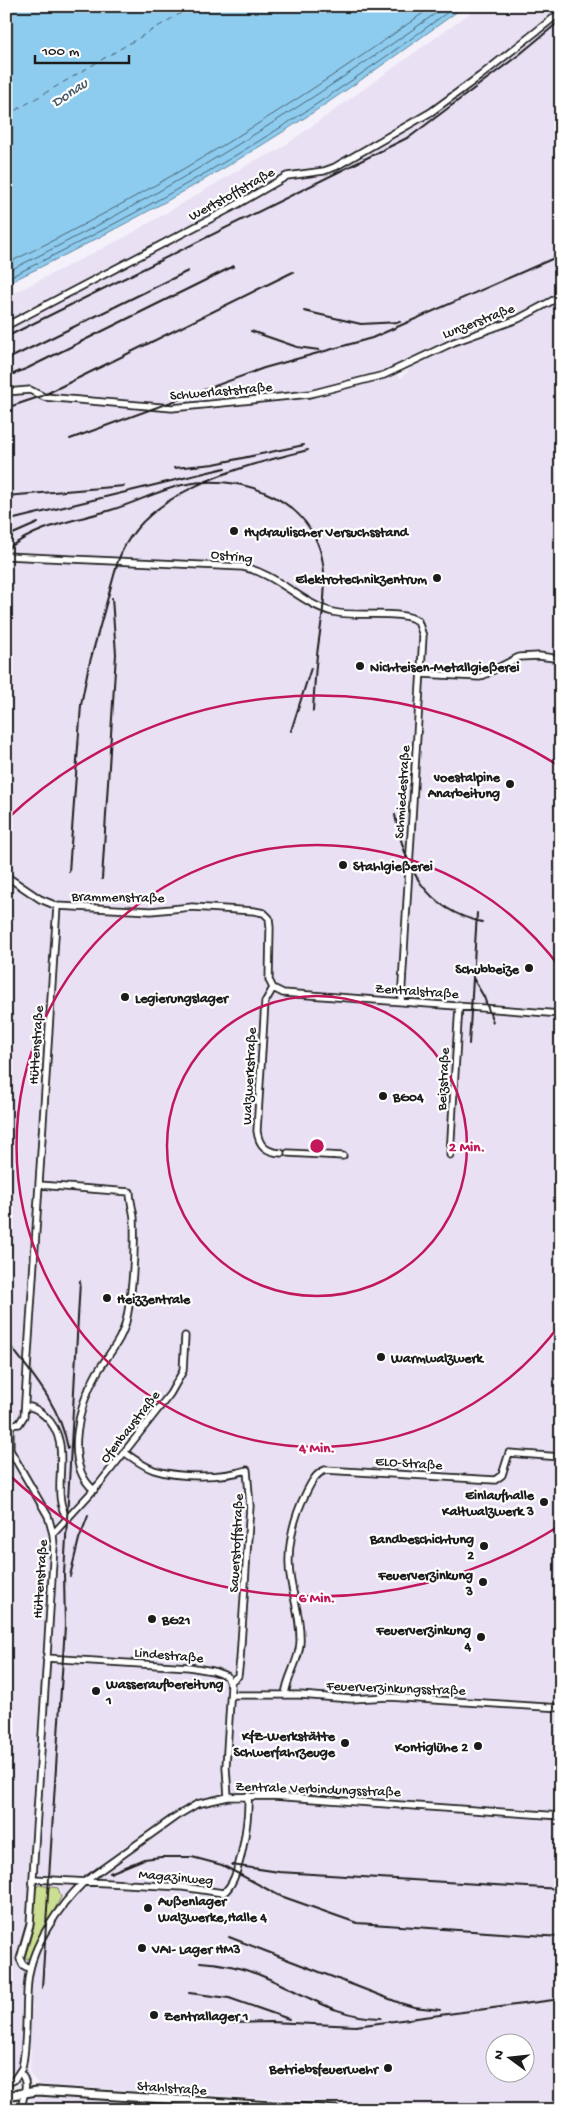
<svg xmlns="http://www.w3.org/2000/svg" width="567" height="2116" viewBox="0 0 567 2116" font-family="'Gochi Hand',sans-serif">
	<style>
		.built { fill: #e9e0f4; fill-rule: evenodd }
		.green { fill: #ccde92; stroke: #747d57 }
		.water { fill: #8eccef; stroke: #60869b }
		.lines { fill: none; stroke-linecap: round; stroke-linejoin: round }
		.shore { stroke: #4a6270; stroke-width: 1 }
		.ferry { stroke: #445a66; stroke-width: 1; stroke-dasharray: 6 5; stroke-linecap: butt }
		.minor-casing { stroke: #1c1c1c; stroke-width: 9 }
		.tertiary-casing { stroke: #1c1c1c; stroke-width: 11 }
		.minor { stroke: #fff; stroke-width: 5.5 }
		.tertiary { stroke: #fff; stroke-width: 7 }
		.rail { stroke: #1c1c1c; stroke-width: 2 }
		.ring { fill: none; stroke: #c2185b; stroke-width: 2.5 }
		.poi-dot { fill: #1c1c1c; stroke: #fff; stroke-width: 2 }
		.labels { text-anchor: middle; stroke-width: 4.5; stroke-linejoin: round; paint-order: stroke }
		.street-label { font-size: 14px; fill: #1c1c1c; stroke: #fff }
		.poi-label { font-size: 14px; font-weight: bold; fill: #1c1c1c; stroke: #fff; text-anchor: start }
		.water-label { font-size: 15px; font-style: italic; fill: #445a66; stroke: #fff }
		.centre { fill: #c2185b; stroke: #fff; stroke-width: 2.5 }
		.ring-label { font-size: 15px; text-anchor: middle; font-weight: bold; fill: #c2185b; stroke: #fff; stroke-width: 4.5; stroke-linejoin: round; paint-order: stroke }
	</style>
	<rect width="100%" height="100%" fill="#f5f1fa"/>
	<filter id="ink" filterUnits="userSpaceOnUse"><feTurbulence type="fractalNoise" baseFrequency=".02" numOctaves="2"/><feDisplacementMap in="SourceGraphic" scale="10" xChannelSelector="R" yChannelSelector="G"/><feConvolveMatrix kernelMatrix="1 2 1 2 8 2 1 2 1" color-interpolation-filters="sRGB"/></filter>
	<g filter="url(#ink)">
		<path class="built" d="M 480,6 L 561,6 L 561,292 L 531,309 L 513,317 L 468,331 L 390,369 L 401,378 L 414,364 L 456,345 L 515,324 L 561,300 L 561,2110 L 463,2110 L 39,2085 L 30,2074 L 31,2048 L 29,2048 L 28,2070 L 30,2079 L 6,2090 L 6,297 L 127,236 L 254,161 L 277,151 ZM 494,2044 L 524,2044 L 524,2074 L 494,2074 Z
			M 37,2097 L 57,2098 L 244,2110 L 27,2110 L 30,2101 Z"/>
		<path class="green" d="M 38,1885 L 58,1888 L 61,1897 L 30,1958 L 27,1959 L 25,1958 L 34,1926 L 36,1889 Z"/>
		<path class="water" d="M 6,6 L 465,6 C 398,54 332,102 262,145 C 180,196 93,242 6,284 Z"/>
		<g class="lines">
			<path class="shore" d="M 6,264 C 156,191 298,103 433,6
				M 6,272 C 161,197 306,106 446,6
				M 6,279 C 92,237 178,191 259,141 C 327,99 392,53 456,6"/>
			<path class="ferry" d="M 6,116 L 193,6"/>
			<g class="minor-casing">
				<path id="minor" d="M 6,326 L 231,208 L 287,176 L 324,171 L 335,167 L 431,112 L 480,76 L 561,12
					M 6,392 L 30,390 L 44,397 L 172,408 L 310,394 L 384,375 L 454,342 L 518,319 L 561,296
					M 6,556 L 243,567 C 278,574 301,604 333,612 C 356,618 400,609 418,621 L 423,636 L 401,1001
					M 421,674 L 480,677 L 519,657 L 539,656 L 561,659
					M 6,876 L 40,899 L 57,906 L 151,911 L 192,907 L 254,911 L 264,913 L 269,918 L 270,928 L 269,980 L 273,988 L 283,993 L 561,1014
					M 273,988 L 265,1002 L 257,1131 C 259,1146 266,1152 281,1153
					M 288,1153 L 343,1156
					M 450,1155 L 459,1005
					M 39,1185 L 130,1192 C 130,1201 133,1209 134,1218 C 135,1249 133,1286 127,1317 C 123,1340 108,1354 97,1373 C 79,1404 63,1464 94,1490
					M 25,1406 C 34,1407 38,1410 45,1416 C 77,1445 47,1492 68,1519
					M 6,1425 L 19,1424 L 24,1416 L 57,906
					M 10,1425 L 10,1450 L 48,1516 L 53,1534 L 54,1546 L 30,1924 L 20,1959 L 23,1965 L 30,1969
					M 124,1452 C 134,1459 143,1466 154,1470 C 179,1478 222,1478 247,1470 L 250,1506 L 240,1660 L 238,1676 L 230,1682
					M 53,1534 L 100,1483 L 170,1394 L 183,1371 L 185,1336
					M 46,1658 L 189,1667 L 213,1671 L 227,1676 L 231,1686 L 226,1767 L 228,1797
					M 231,1695 L 300,1695 L 351,1699 L 389,1697 L 561,1708
					M 285,1695 C 287,1676 299,1662 300,1643 C 301,1622 295,1603 291,1582 C 285,1553 293,1518 306,1493 C 311,1483 315,1474 325,1470 L 495,1480 L 502,1475 L 509,1453 L 561,1457
					M 33,1879 L 183,1887 L 223,1893 C 241,1882 249,1817 248,1796
					M 20,2073 C 31,2083 22,2097 21,2110
					M 6,2084 L 14,2080 L 22,2068 C 28,2040 25,2009 28,1980 C 32,1945 59,1906 84,1882 L 175,1817 L 197,1804 L 228,1797 L 272,1796 L 561,1816"/>
			</g>
			<g class="tertiary-casing">
				<path id="tertiary" d="M 6,2096 L 37,2091 L 336,2110"/>
			</g>
			<use href="#minor" class="minor"/>
			<use href="#tertiary" class="tertiary"/>
			<path class="rail" d="M 304,311 L 361,324 L 400,322
				M 251,331 L 297,347 L 319,350
				M 6,337 L 411,136 L 520,54 L 561,20
				M 6,360 L 188,271
				M 6,377 L 28,368 L 234,266
				M 6,408 L 42,396 L 293,272
				M 70,439 L 264,368 L 372,338 L 561,255
				M 174,468 L 214,464 L 304,445
				M 6,496 L 124,486
				M 6,521 L 225,468
				M 6,537 L 38,523
				M 6,550 C 38,525 74,521 111,510 C 135,503 157,491 182,485 C 235,473 302,494 320,550 C 330,584 321,620 317,655 C 315,674 314,692 313,711
				M 291,731 L 311,668
				M 395,815 C 405,867 425,910 482,922
				M 69,872 L 81,705 L 88,669 L 118,561 C 143,490 243,466 308,450
				M 102,879 L 116,654 L 112,598
				M 473,978 L 484,997 L 493,1022
				M 469,1044 L 477,913
				M 6,1340 C 32,1374 60,1405 68,1448
				M 70,1576 L 79,1539 L 88,1516
				M 555,1824 L 561,1824
				M 232,1865 L 279,1872 L 561,1889
				M 110,1873 L 144,1859 L 161,1857 L 192,1857 L 222,1865 L 278,1895 L 357,1923 L 561,1937
				M 229,1937 L 400,2003 L 414,2007 L 440,2010
				M 200,1962 C 223,1963 245,1968 267,1978 C 305,1994 337,2018 381,2018
				M 42,1988 L 65,1626 L 64,1574 L 80,1281
				M 189,1993 L 229,1998 L 289,2019
				M 228,2023 L 270,2022 L 356,2026 L 561,1999"/>
		</g>
	</g>
	<g class="ring">
		<circle cx="317" cy="1146" r="150"/>
		<path d="M561 1323A301 301 0 1 1 561 969"/>
		<path d="M559 1526A451 451 0 0 1 7 1473M7 819A451 451 0 0 1 559 766"/>
	</g>
	<g class="poi-dot">
		<circle cx="234" cy="531" r="5"/>
		<circle cx="437" cy="578" r="5"/>
		<circle cx="360" cy="666" r="5"/>
		<circle cx="510" cy="784" r="5"/>
		<circle cx="343" cy="865" r="5"/>
		<circle cx="529" cy="968" r="5"/>
		<circle cx="125" cy="997" r="5"/>
		<circle cx="383" cy="1096" r="5"/>
		<circle cx="107" cy="1298" r="5"/>
		<circle cx="381" cy="1357" r="5"/>
		<circle cx="544" cy="1502" r="5"/>
		<circle cx="484" cy="1546" r="5"/>
		<circle cx="483" cy="1582" r="5"/>
		<circle cx="152" cy="1619" r="5"/>
		<circle cx="481" cy="1637" r="5"/>
		<circle cx="96" cy="1691" r="5"/>
		<circle cx="345" cy="1743" r="5"/>
		<circle cx="478" cy="1746" r="5"/>
		<circle cx="148" cy="1908" r="5"/>
		<circle cx="142" cy="1948" r="5"/>
		<circle cx="154" cy="2015" r="5"/>
		<circle cx="388" cy="2068" r="5"/>
	</g>
	<g class="labels">
		<g class="street-label">
			<text transform="translate(231 193) rotate(-29)" y="5">Wertstoffstraße</text>
			<text transform="translate(478 320) rotate(-21)" y="5">Lunzerstraße</text>
			<text transform="translate(221 390) rotate(-5)" y="5">Schwerlaststraße</text>
			<text transform="translate(232 555) rotate(7)" y="5">Ostring</text>
			<text transform="translate(401 792) rotate(-86)" y="5">Schmiedestraße</text>
			<text transform="translate(118 896) rotate(1)" y="5">Brammenstraße</text>
			<text transform="translate(417 990) rotate(4)" y="5">Zentralstraße</text>
			<text transform="translate(35 1045) rotate(-86)" y="5">Hüttenstraße</text>
			<text transform="translate(248 1076) rotate(-87)" y="5">Walzwerkstraße</text>
			<text transform="translate(442 1079) rotate(-87)" y="5">Beizstraße</text>
			<text transform="translate(129 1426) rotate(-52)" y="5">Ofenbaustraße</text>
			<text transform="translate(409 1462) rotate(4)" y="5">ELO-Straße</text>
			<text transform="translate(235 1543) rotate(-87)" y="5">Sauerstoffstraße</text>
			<text transform="translate(39 1579) rotate(-86)" y="5">Hüttenstraße</text>
			<text transform="translate(169 1654) rotate(5)" y="5">Lindestraße</text>
			<text transform="translate(396 1687) rotate(2)" y="5">Feuerverzinkungsstraße</text>
			<text transform="translate(318 1788) rotate(2)" y="5">Zentrale Verbindungsstraße</text>
			<text transform="translate(176 1876) rotate(5)" y="5">Magazinweg</text>
			<text transform="translate(172 2087) rotate(4)" y="5">Stahlstraße</text>
		</g>
		<g class="poi-label">
			<text x="244" y="536">Hydraulischer Versuchsstand</text>
			<text x="427" y="583" text-anchor="end">Elektrotechnikzentrum</text>
			<text x="370" y="671">Nichteisen-Metallgießerei</text>
			<text x="500" y="781" text-anchor="end">voestalpine<tspan x="500" dy="16">Anarbeitung</tspan></text>
			<text x="353" y="870">Stahlgießerei</text>
			<text x="519" y="973" text-anchor="end">Schubbeize</text>
			<text x="135" y="1002">Legierungslager</text>
			<text x="393" y="1101">BG04</text>
			<text x="117" y="1303">Heizzentrale</text>
			<text x="391" y="1362">Warmwalzwerk</text>
			<text x="534" y="1499" text-anchor="end">Einlaufhalle<tspan x="534" dy="16">Kaltwalzwerk 3</tspan></text>
			<text x="474" y="1543" text-anchor="end">Bandbeschichtung<tspan x="474" dy="16">2</tspan></text>
			<text x="473" y="1579" text-anchor="end">Feuerverzinkung<tspan x="473" dy="16">3</tspan></text>
			<text x="162" y="1624">BG21</text>
			<text x="471" y="1634" text-anchor="end">Feuerverzinkung<tspan x="471" dy="16">4</tspan></text>
			<text x="106" y="1688">Wasseraufbereitung<tspan x="106" dy="16">1</tspan></text>
			<text x="335" y="1740" text-anchor="end">KfZ-Werkstätte<tspan x="335" dy="16">Schwerfahrzeuge</tspan></text>
			<text x="468" y="1751" text-anchor="end">Kontiglühe 2</text>
			<text x="158" y="1905">Außenlager<tspan x="158" dy="16">Walzwerke,Halle 4</tspan></text>
			<text x="152" y="1953">VAI- Lager HM3</text>
			<text x="164" y="2020">Zentrallager 1</text>
			<text x="378" y="2073" text-anchor="end">Betriebsfeuerwehr</text>
		</g>
		<g class="water-label">
			<text transform="translate(69 92) rotate(-34)" y="5">Donau</text>
		</g>
	</g>
	<circle cx="317" cy="1146" r="8" class="centre"/>
	<g class="ring-label">
		<text x="467" y="1151">2 Min.</text>
		<text x="317" y="1452">4 Min.</text>
		<text x="317" y="1602">6 Min.</text>
	</g>
	<rect width="567" height="2116" fill="none" stroke="#fff" stroke-width="25"/>
	<rect x="12" y="12" width="542" height="2091" fill="none" stroke="#1c1c1c" stroke-width="2" filter="url(#ink)"/>
	<g transform="translate(510 2058) rotate(285)"><circle r="24" fill="#ffffff" stroke="#a4a4a4"/>
	<path d="M0-4L9 19L0 12L-9 19Z" fill="#1c1c1c"/>
	<text y="-8" font-size="14" font-weight="bold" text-anchor="middle" fill="#1c1c1c">N</text>
	</g>
	<path d="M35 55v8h94v-8" fill="none" stroke="#1c1c1c" stroke-width="2.5"/>
	<text x="42" y="55" font-size="15" fill="#1c1c1c" stroke="#ffffff" stroke-width="4" paint-order="stroke">100 m</text>
</svg>
